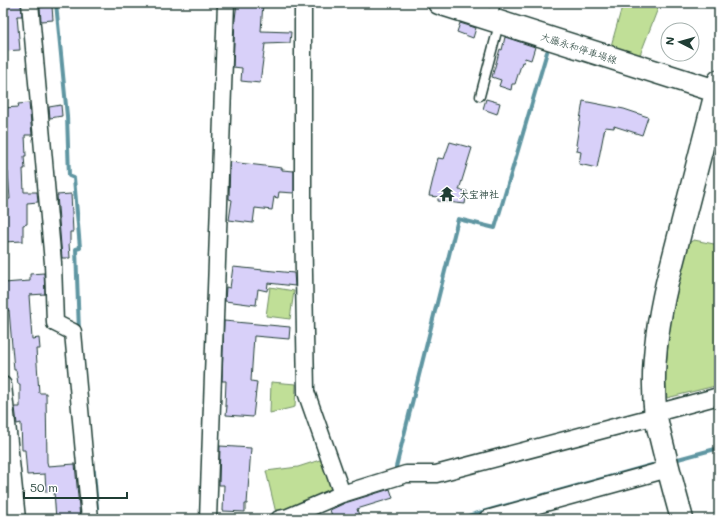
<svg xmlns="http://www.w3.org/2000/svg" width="722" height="522" viewBox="0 0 722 522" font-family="Mali,'Klee One',sans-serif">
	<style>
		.green { fill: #c0df97; stroke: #708e66 }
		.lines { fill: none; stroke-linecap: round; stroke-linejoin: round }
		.stream { stroke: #5f96a2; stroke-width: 4 }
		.building { fill: #d8d0f9; stroke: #1f3d34 }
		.lane-casing { stroke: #1f3d34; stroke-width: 11 }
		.street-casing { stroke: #1f3d34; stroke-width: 19 }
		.secondary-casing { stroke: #1f3d34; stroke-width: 25 }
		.lane { stroke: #fff; stroke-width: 8 }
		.street { stroke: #fff; stroke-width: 16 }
		.secondary { stroke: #fff; stroke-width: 22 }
		.labels { text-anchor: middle; stroke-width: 3; stroke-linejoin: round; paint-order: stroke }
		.street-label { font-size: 10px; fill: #1f3d34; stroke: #fff }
		.poi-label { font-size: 10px; font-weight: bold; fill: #1f3d34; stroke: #fff; text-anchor: start }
	</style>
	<rect width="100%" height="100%" fill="#fff"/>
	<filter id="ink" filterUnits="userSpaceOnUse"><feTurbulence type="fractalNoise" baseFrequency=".025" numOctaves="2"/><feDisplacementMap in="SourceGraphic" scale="8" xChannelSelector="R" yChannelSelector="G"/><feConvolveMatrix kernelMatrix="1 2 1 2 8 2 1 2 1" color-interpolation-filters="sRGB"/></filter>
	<g filter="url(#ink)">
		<path class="green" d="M 623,3 L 660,3 L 640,55 L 611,46 Z
			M 694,240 L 719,245 L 719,385 L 667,398 L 665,376 L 671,314 L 688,243 Z
			M 270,287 L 294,291 L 290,319 L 266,316 Z
			M 271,382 L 296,384 L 295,407 L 270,413 Z
			M 326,458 L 333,493 L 276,513 L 266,471 L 298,467 Z"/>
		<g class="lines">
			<path class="stream" d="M 56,3 L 67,116 L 69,176 L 74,178 L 80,248 L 76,249 L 79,331
				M 678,459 L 719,448
				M 396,467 L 458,219 L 495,228 L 547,52
				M 94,471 L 97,508
				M 3,484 L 6,519
				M 457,519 L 652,465"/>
		</g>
		<path class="building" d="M 3,3 L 21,3 L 22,16 L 17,16 L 20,50 L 3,51 Z
			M 237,3 L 263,3 L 261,31 L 291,32 L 290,43 L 265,44 L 260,83 L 241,81 L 242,68 L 233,67 L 235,19 Z
			M 52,6 L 53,20 L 41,21 L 40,7 Z
			M 460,23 L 476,28 L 473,38 L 457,32 Z
			M 505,37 L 535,47 L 531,60 L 525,58 L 524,63 L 522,62 L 515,84 L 512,84 L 511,90 L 499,86 L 501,80 L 492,77 L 500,49 L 502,50 Z
			M 486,99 L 500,103 L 497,114 L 483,109 Z
			M 583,101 L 624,109 L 648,117 L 642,135 L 614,126 L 614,128 L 605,127 L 597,168 L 579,164 L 581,152 L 577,151 L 578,146 L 576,145 Z
			M 29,103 L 32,135 L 25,135 L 26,156 L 24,156 L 25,169 L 23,169 L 24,192 L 37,192 L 38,202 L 27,203 L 27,224 L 23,225 L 23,241 L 3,242 L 3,212 L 6,212 L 5,199 L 10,199 L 8,172 L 3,173 L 3,108 L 19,107 L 18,104 Z
			M 61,105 L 62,116 L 50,118 L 49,107 Z
			M 450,142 L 472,148 L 459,190 L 467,191 L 465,204 L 438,201 L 438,197 L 429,196 L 438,158 L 444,159 Z
			M 230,162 L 282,168 L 282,170 L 294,171 L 294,193 L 279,192 L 278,198 L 274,197 L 272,210 L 255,208 L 253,223 L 229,220 L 232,200 L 229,199 Z
			M 71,194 L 73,232 L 70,232 L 70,243 L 69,243 L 70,258 L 62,258 L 57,195 Z
			M 233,267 L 294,273 L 295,286 L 268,283 L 267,291 L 258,289 L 256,305 L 225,301 L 226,287 L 230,288 Z
			M 44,273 L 45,294 L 29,295 L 32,339 L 39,338 L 40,349 L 36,349 L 39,393 L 46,393 L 47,462 L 48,466 L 75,464 L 80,518 L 56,519 L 54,491 L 46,492 L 45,474 L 27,475 L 25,450 L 22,450 L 21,423 L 17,424 L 15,407 L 20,407 L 20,384 L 18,384 L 16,370 L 14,370 L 9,310 L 6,311 L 4,283 L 30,281 L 30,274 Z
			M 224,321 L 290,327 L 289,339 L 254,336 L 251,381 L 257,382 L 253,417 L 226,415 L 227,406 L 225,406 L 226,381 L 222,381 Z
			M 220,446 L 251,448 L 247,504 L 245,504 L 245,512 L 223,511 L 224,485 L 219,485 Z
			M 390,489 L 393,498 L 357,509 L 360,519 L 333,519 L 330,510 L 345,503 Z"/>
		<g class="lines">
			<g class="lane-casing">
				<path id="lane" d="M 491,19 L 496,3
					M 480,96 L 499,24"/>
			</g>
			<g class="street-casing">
				<path id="street" d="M 30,3 L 53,263 L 55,323 L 73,332 L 90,519
					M 303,3 L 303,215 L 306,392 L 342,494
					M 3,385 L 17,519
					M 656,413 L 719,396
					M 208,519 L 226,3
					M 279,519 L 288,517 L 342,494 L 406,474 L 436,474 L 656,416
					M 487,519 L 668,469"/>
			</g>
			<g class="secondary-casing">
				<path id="secondary" d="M 439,3 L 719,92
					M 682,519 C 675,494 668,468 662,443 C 660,434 657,425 656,416 C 650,372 657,326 667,283 L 719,81"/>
			</g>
			<use href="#lane" class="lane"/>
			<use href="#street" class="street"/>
			<use href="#secondary" class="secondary"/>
		</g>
	</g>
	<defs>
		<g id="temple-bare" transform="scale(1.2)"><path d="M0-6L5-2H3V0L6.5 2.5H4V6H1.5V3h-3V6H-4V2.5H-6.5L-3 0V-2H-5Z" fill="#1f3d34" stroke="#fff" stroke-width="2.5" paint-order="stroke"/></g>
	</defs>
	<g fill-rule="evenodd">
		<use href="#temple-bare" x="447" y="194"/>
	</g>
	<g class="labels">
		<g class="street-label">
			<text transform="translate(579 48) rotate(18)" y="4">大藤永和停車場線</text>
		</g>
		<g class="poi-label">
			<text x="459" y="198">大宝神社</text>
		</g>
	</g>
	<rect width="722" height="522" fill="none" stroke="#fff" stroke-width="16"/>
	<rect x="8" y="8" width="706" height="506" fill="none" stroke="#1f3d34" stroke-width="1.5" filter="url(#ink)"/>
	<g transform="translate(680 42) rotate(276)"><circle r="19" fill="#ffffff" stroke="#a5b1ae"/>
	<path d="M0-3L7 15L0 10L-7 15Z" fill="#1f3d34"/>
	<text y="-6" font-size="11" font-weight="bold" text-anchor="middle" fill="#1f3d34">N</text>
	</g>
	<path d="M24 492v6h103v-6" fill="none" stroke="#1f3d34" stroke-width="2"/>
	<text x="30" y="492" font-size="12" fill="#1f3d34" stroke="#ffffff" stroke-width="3" paint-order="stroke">50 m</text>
</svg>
